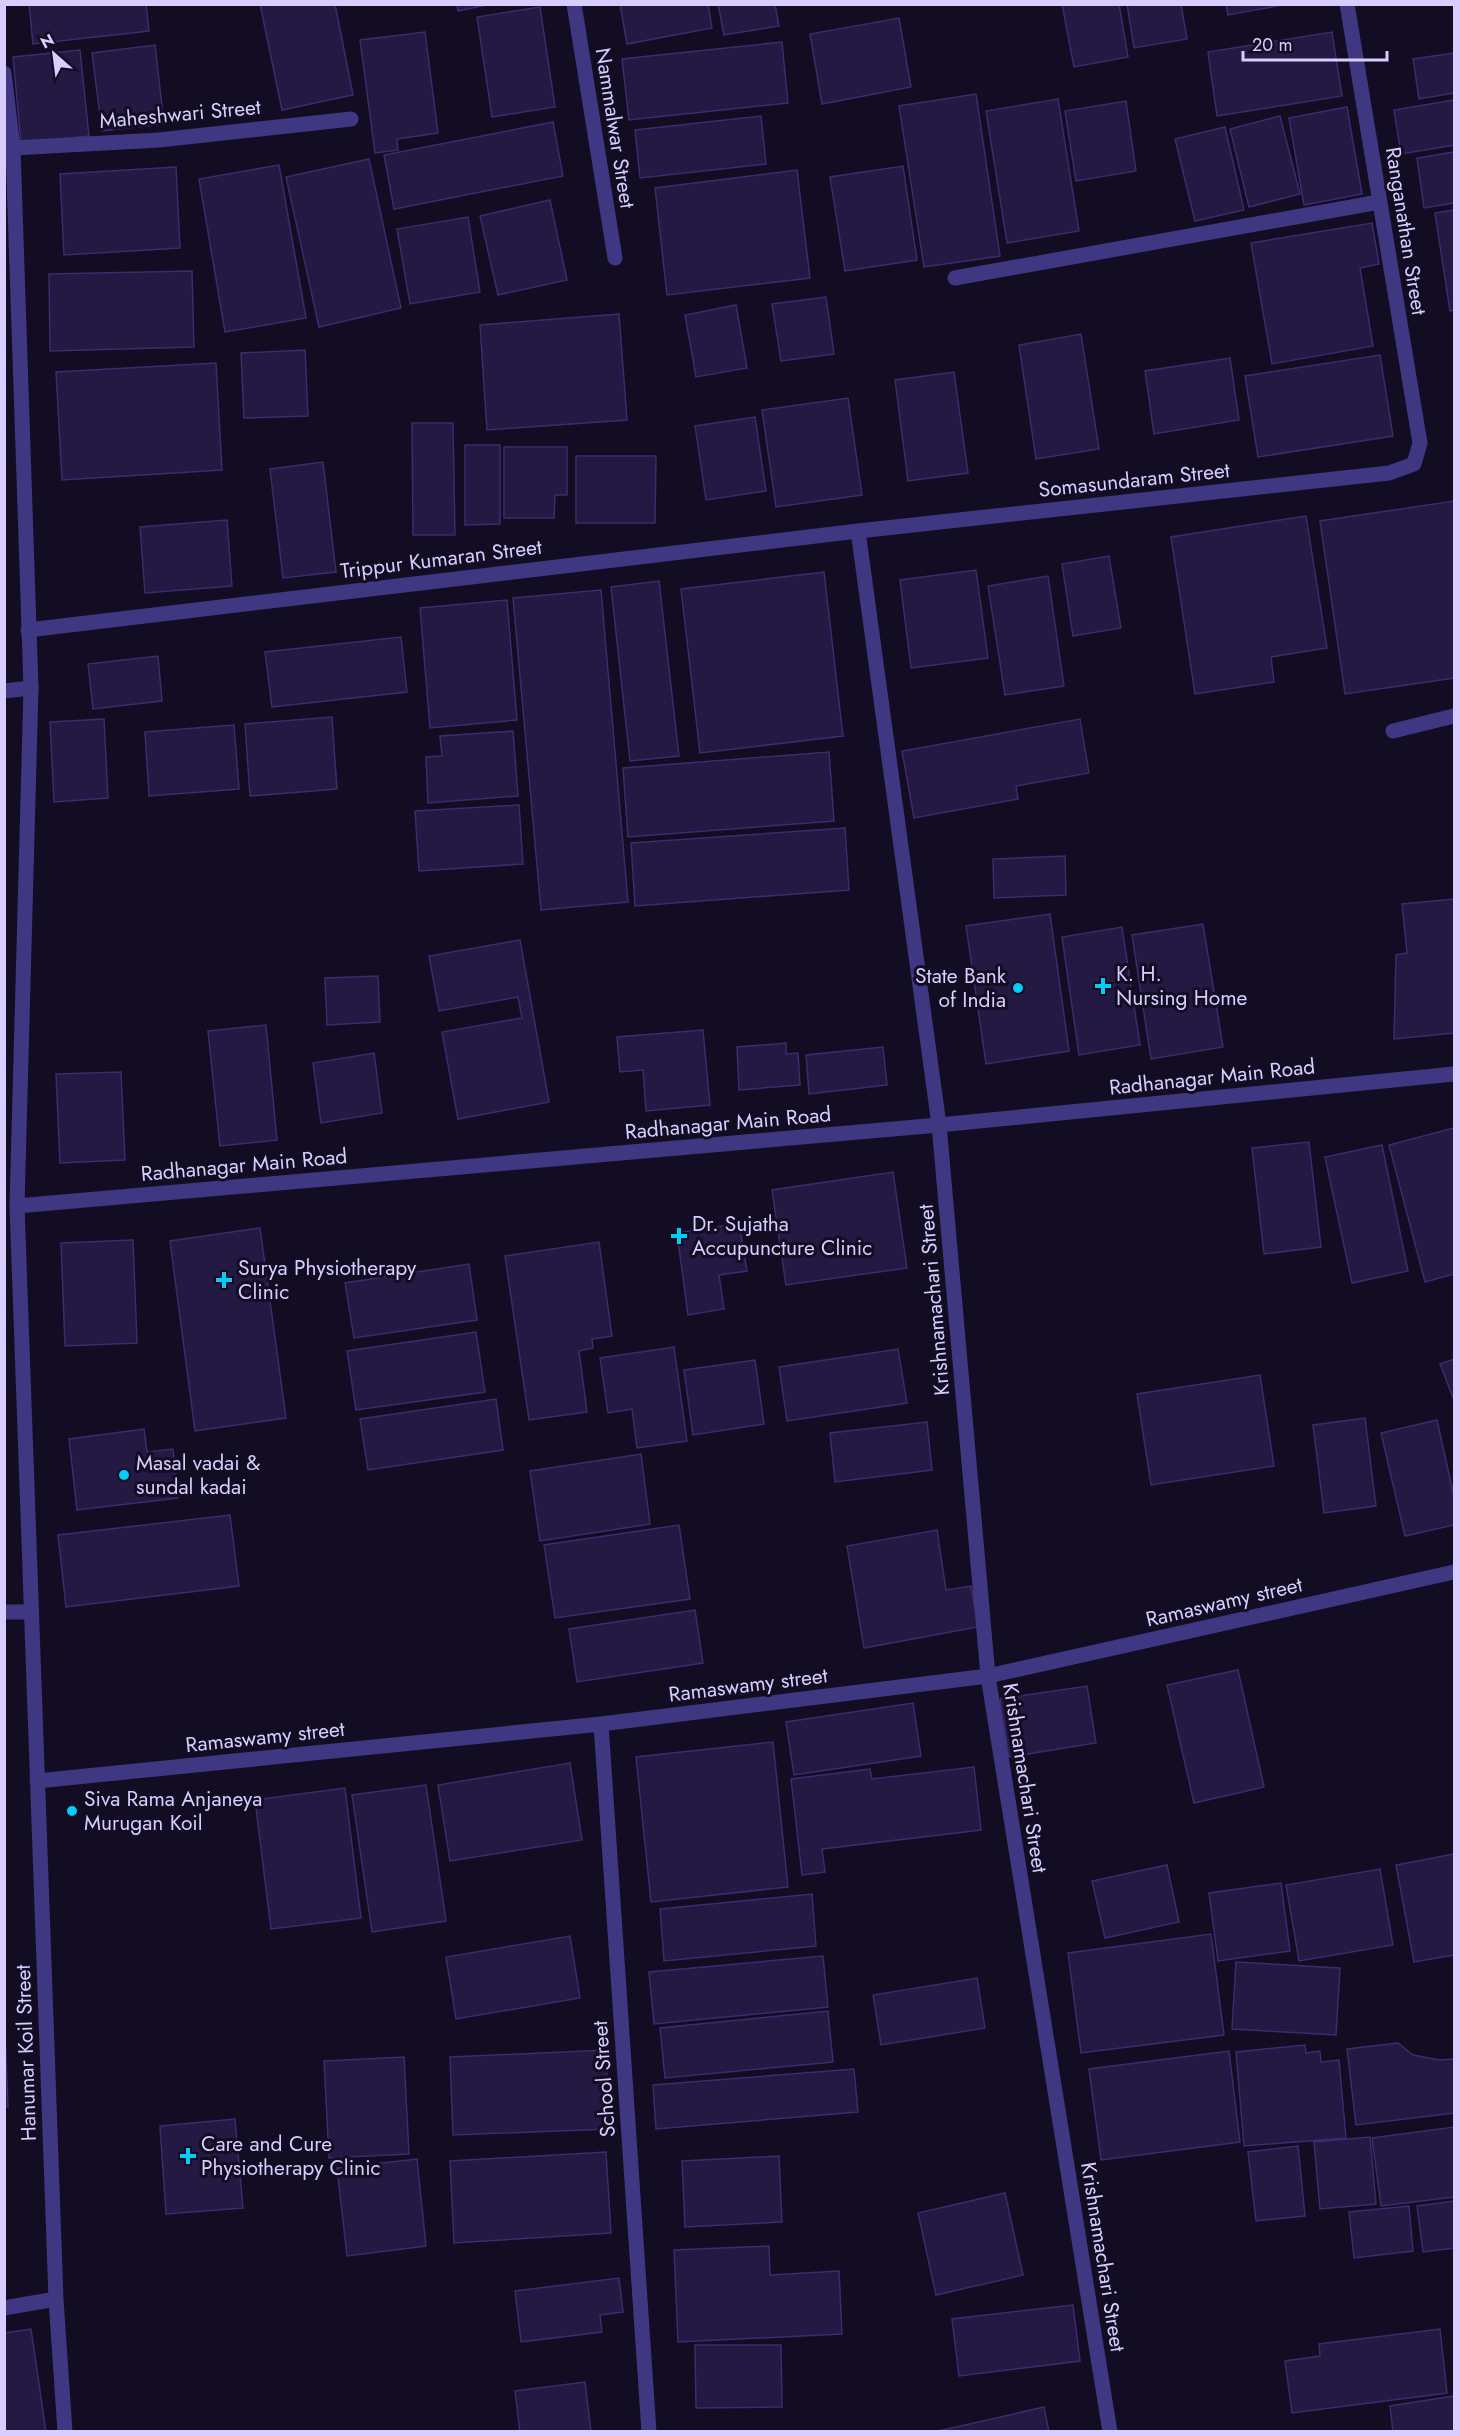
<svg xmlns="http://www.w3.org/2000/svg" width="1459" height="2436" viewBox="0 0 1459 2436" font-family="Jost,sans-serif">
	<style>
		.building { fill: #241943; stroke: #3d2a6f; stroke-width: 1.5 }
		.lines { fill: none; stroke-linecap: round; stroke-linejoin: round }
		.minor { stroke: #3f3782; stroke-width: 15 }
		.tertiary { stroke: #3f3782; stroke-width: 15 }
		.poi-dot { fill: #00cef9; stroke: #120d22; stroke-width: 2 }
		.labels { text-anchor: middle; stroke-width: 6; stroke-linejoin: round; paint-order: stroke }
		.street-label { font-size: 21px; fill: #d7ceff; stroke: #120d22 }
		.poi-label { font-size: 21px; fill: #d7ceff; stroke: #120d22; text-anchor: start }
	</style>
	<rect width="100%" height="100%" fill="#120d22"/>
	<path class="building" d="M 29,4 L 146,4 L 149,31 L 33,44 Z
		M 260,4 L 335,4 L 353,95 L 282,110 Z
		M 457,4 L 491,4 L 458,11 Z
		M 620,4 L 708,4 L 712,28 L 627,44 Z
		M 718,4 L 775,4 L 779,26 L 724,35 Z
		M 1062,4 L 1119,4 L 1128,57 L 1074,67 Z
		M 1127,4 L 1181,4 L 1187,39 L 1134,48 Z
		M 1226,4 L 1288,4 L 1228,15 Z
		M 540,7 L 555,107 L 492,117 L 477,17 Z
		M 899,18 L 911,87 L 822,104 L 810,34 Z
		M 425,32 L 438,133 L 397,139 L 398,150 L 375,153 L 360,40 Z
		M 1332,32 L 1342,96 L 1217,116 L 1208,52 Z
		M 782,42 L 788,103 L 629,120 L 622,59 Z
		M 155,45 L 164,124 L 102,131 L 92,53 Z
		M 80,50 L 89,136 L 21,143 L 13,57 Z
		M 1454,53 L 1454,93 L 1419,99 L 1413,59 Z
		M 976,94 L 1000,256 L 924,267 L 899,106 Z
		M 1058,99 L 1079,231 L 1007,243 L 986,111 Z
		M 1454,100 L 1454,145 L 1401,154 L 1394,110 Z
		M 1126,101 L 1136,171 L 1076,181 L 1065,111 Z
		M 1347,107 L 1362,194 L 1304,205 L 1289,118 Z
		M 761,116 L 766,164 L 640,178 L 635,130 Z
		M 1280,116 L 1300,194 L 1249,207 L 1230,129 Z
		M 553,122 L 563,176 L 394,209 L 384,155 Z
		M 1225,127 L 1244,210 L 1195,221 L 1175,139 Z
		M 1454,152 L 1454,203 L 1424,208 L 1417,158 Z
		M 369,159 L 401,308 L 319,327 L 286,177 Z
		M 279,165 L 306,318 L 225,332 L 199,179 Z
		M 903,166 L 917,260 L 845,271 L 830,177 Z
		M 176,167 L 180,248 L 64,255 L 60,174 Z
		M 797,170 L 810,278 L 667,295 L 655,188 Z
		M 550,200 L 567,280 L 498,295 L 480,216 Z
		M 1454,210 L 1454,310 L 1450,311 L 1435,213 Z
		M 468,217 L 480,292 L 410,304 L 397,229 Z
		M 1372,223 L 1379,264 L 1360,268 L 1373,346 L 1272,364 L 1251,243 Z
		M 192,271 L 194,347 L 50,351 L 49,274 Z
		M 826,297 L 834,354 L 781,361 L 772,304 Z
		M 736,305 L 747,368 L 696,377 L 685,315 Z
		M 619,314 L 627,420 L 487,430 L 480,325 Z
		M 1081,334 L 1099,449 L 1036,459 L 1019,345 Z
		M 305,350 L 308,416 L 244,418 L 241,353 Z
		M 1380,355 L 1393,436 L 1258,457 L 1245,376 Z
		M 1230,358 L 1239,420 L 1154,434 L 1145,371 Z
		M 216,363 L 222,470 L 62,480 L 56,372 Z
		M 954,372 L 968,473 L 908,481 L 895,380 Z
		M 848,398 L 862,495 L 776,507 L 762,410 Z
		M 755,417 L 766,491 L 706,500 L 695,426 Z
		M 412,423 L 453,423 L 455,535 L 413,535 Z
		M 465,445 L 500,445 L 500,524 L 465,525 Z
		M 504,447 L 567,447 L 567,495 L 555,495 L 554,518 L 504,518 Z
		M 576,456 L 656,456 L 655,523 L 576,523 Z
		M 323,462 L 336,572 L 283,578 L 270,469 Z
		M 1454,501 L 1454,678 L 1345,694 L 1320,521 Z
		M 1306,516 L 1327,648 L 1271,657 L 1274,682 L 1195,694 L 1171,537 Z
		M 227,520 L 232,586 L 145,593 L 140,527 Z
		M 1109,556 L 1121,628 L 1073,636 L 1062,564 Z
		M 976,570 L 988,658 L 911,668 L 900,580 Z
		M 824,572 L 843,736 L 700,753 L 681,589 Z
		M 1048,576 L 1064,686 L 1005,695 L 988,586 Z
		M 659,581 L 679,756 L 630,761 L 611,587 Z
		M 601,590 L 628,902 L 541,910 L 513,598 Z
		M 507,600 L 517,720 L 430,728 L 420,608 Z
		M 401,637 L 407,692 L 272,707 L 265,652 Z
		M 158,656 L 162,701 L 93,709 L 88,664 Z
		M 332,717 L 337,789 L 250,796 L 245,724 Z
		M 104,719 L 108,798 L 54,802 L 50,722 Z
		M 1080,719 L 1089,773 L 1016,786 L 1018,799 L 914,818 L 902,751 Z
		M 234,725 L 239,789 L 149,796 L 145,732 Z
		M 513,731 L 518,796 L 428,803 L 426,757 L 442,756 L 440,736 Z
		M 829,752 L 834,821 L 628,837 L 623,768 Z
		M 519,805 L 523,864 L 419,871 L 415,811 Z
		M 845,828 L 849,890 L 635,906 L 631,843 Z
		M 1065,856 L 1066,895 L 994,898 L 993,859 Z
		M 1454,899 L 1454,1033 L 1394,1039 L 1396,955 L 1407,953 L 1402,904 Z
		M 1050,914 L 1069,1051 L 986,1064 L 966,926 Z
		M 1203,924 L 1223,1047 L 1151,1059 L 1132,935 Z
		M 1122,927 L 1140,1045 L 1079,1055 L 1062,937 Z
		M 520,940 L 549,1102 L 458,1119 L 442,1032 L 522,1018 L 518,997 L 439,1011 L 429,956 Z
		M 378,976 L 380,1022 L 327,1025 L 325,978 Z
		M 266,1025 L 277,1140 L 220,1146 L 208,1031 Z
		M 703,1030 L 710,1105 L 646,1111 L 643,1070 L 620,1072 L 617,1037 Z
		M 786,1043 L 786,1054 L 798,1053 L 800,1085 L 739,1090 L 737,1047 Z
		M 883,1047 L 887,1085 L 809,1094 L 806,1055 Z
		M 374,1053 L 382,1113 L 321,1123 L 313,1063 Z
		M 121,1072 L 125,1160 L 60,1163 L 56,1074 Z
		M 1454,1128 L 1454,1274 L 1425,1282 L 1389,1145 Z
		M 1309,1142 L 1321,1247 L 1264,1254 L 1252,1148 Z
		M 1382,1145 L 1408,1271 L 1352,1283 L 1325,1157 Z
		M 893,1172 L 907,1268 L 786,1285 L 772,1190 Z
		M 739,1223 L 747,1271 L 719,1275 L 724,1309 L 688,1315 L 677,1233 Z
		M 260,1228 L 286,1418 L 195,1431 L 170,1241 Z
		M 133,1240 L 137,1343 L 65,1346 L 61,1243 Z
		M 599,1242 L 612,1336 L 592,1339 L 593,1348 L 579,1351 L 587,1412 L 529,1420 L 505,1256 Z
		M 469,1264 L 477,1320 L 354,1338 L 345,1283 Z
		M 476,1332 L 485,1392 L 356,1410 L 347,1351 Z
		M 674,1347 L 687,1441 L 637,1448 L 632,1409 L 608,1413 L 600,1358 Z
		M 898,1349 L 907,1403 L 787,1421 L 779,1367 Z
		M 1454,1359 L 1454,1400 L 1440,1364 Z
		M 755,1360 L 764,1424 L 693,1435 L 684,1370 Z
		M 1260,1375 L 1274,1466 L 1151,1485 L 1137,1394 Z
		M 496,1399 L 503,1450 L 368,1470 L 360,1419 Z
		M 1365,1418 L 1376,1506 L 1324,1513 L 1313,1425 Z
		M 1437,1420 L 1454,1497 L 1454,1525 L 1405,1536 L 1381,1433 Z
		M 927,1422 L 932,1470 L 835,1482 L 830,1433 Z
		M 144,1429 L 147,1452 L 173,1449 L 178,1498 L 77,1510 L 69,1439 Z
		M 641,1454 L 650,1524 L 540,1541 L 530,1471 Z
		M 230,1515 L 239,1586 L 66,1607 L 58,1535 Z
		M 679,1525 L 690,1599 L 555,1618 L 544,1545 Z
		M 937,1530 L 946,1590 L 971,1586 L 978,1627 L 864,1648 L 847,1546 Z
		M 695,1610 L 703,1663 L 577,1682 L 569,1629 Z
		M 1238,1670 L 1264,1787 L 1194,1803 L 1167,1685 Z
		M 1087,1686 L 1096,1743 L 1009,1757 L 1000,1699 Z
		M 913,1703 L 921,1756 L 794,1775 L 786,1722 Z
		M 773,1742 L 788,1887 L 651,1902 L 636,1757 Z
		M 570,1763 L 582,1840 L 450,1861 L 438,1785 Z
		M 974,1767 L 981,1830 L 822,1849 L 825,1872 L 802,1875 L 791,1779 L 870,1769 L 872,1779 Z
		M 426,1785 L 446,1921 L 372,1932 L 352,1795 Z
		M 345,1788 L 361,1918 L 271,1929 L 255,1800 Z
		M 1454,1854 L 1454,1955 L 1414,1962 L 1396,1865 Z
		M 1167,1865 L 1179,1922 L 1105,1938 L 1092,1881 Z
		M 1380,1869 L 1393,1945 L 1299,1961 L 1286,1885 Z
		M 1281,1883 L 1290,1951 L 1218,1961 L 1209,1893 Z
		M 812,1894 L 816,1946 L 664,1961 L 660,1909 Z
		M 1211,1934 L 1224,2035 L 1081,2053 L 1068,1953 Z
		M 570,1936 L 580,1998 L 456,2019 L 446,1957 Z
		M 823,1956 L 828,2007 L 654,2024 L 649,1972 Z
		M 1236,1962 L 1340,1968 L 1336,2035 L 1232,2029 Z
		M 977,1978 L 985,2028 L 881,2045 L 873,1995 Z
		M 4,2009 L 8,2107 L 4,2107 Z
		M 828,2011 L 833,2062 L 665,2078 L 660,2028 Z
		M 1398,2043 L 1413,2055 L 1439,2060 L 1454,2059 L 1454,2113 L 1356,2125 L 1347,2049 Z
		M 1305,2045 L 1306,2053 L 1320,2051 L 1321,2062 L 1339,2060 L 1346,2138 L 1244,2146 L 1236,2052 Z
		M 606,2050 L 609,2129 L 453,2135 L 450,2057 Z
		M 1229,2051 L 1240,2142 L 1101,2160 L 1089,2069 Z
		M 404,2057 L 409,2154 L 329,2158 L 324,2061 Z
		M 854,2069 L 858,2112 L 656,2129 L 653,2085 Z
		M 235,2119 L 243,2208 L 166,2214 L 160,2126 Z
		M 1454,2127 L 1454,2197 L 1381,2206 L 1372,2138 Z
		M 1370,2137 L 1376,2204 L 1320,2209 L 1314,2142 Z
		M 1298,2146 L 1305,2216 L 1256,2221 L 1248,2152 Z
		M 606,2152 L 611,2233 L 454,2243 L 450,2161 Z
		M 779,2156 L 782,2222 L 685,2227 L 682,2161 Z
		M 417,2159 L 426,2246 L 347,2256 L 337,2168 Z
		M 1005,2193 L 1023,2275 L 936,2295 L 918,2213 Z
		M 1454,2201 L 1454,2248 L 1423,2252 L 1417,2206 Z
		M 1409,2206 L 1413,2251 L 1354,2258 L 1349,2212 Z
		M 769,2246 L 770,2275 L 839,2271 L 842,2334 L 678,2342 L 674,2250 Z
		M 619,2278 L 623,2312 L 600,2315 L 602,2332 L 521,2342 L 515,2291 Z
		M 1073,2305 L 1080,2361 L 959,2376 L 952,2319 Z
		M 31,2329 L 46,2432 L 4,2432 L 4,2333 Z
		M 1440,2329 L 1447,2393 L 1292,2413 L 1285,2361 L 1320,2356 L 1319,2344 Z
		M 695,2345 L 781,2345 L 782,2407 L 696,2408 Z
		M 585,2382 L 591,2432 L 520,2432 L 515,2391 Z
		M 1454,2396 L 1454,2432 L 1393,2432 L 1390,2406 Z
		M 1044,2407 L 1049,2432 L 934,2432 Z"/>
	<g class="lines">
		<path class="minor" d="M 574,4 L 615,258
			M 13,148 L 159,140 L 351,119
			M 955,278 L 1379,202
			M 858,531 L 939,1125 L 988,1676 L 1110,2432
			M 28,630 L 858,531 L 1389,473 L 1414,464 L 1420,443 L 1347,4
			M 4,691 L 31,688
			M 1393,731 L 1454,716
			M 4,1612 L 31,1612
			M 601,1724 L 649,2432
			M 37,1781 L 601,1724 L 988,1676 L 1454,1572"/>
		<path class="tertiary" d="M 4,73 L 13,148 L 31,688 L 17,1206 L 56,2299 L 65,2432
			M 17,1206 L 939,1125 L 1454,1074
			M 4,2308 L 56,2299"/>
	</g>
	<g class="poi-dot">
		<path d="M1100 977h6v6h6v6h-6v6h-6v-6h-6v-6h6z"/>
		<circle cx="1018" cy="988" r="6"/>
		<path d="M676 1227h6v6h6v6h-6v6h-6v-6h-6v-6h6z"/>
		<path d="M221 1271h6v6h6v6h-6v6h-6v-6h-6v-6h6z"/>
		<circle cx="124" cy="1475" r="6"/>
		<circle cx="72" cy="1811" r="6"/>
		<path d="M185 2147h6v6h6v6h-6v6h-6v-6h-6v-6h6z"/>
	</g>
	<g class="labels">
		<g class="street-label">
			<text transform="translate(180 114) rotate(-5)" y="7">Maheshwari Street</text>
			<text transform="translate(615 128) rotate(81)" y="7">Nammalwar Street</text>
			<text transform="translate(1406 231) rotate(81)" y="7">Ranganathan Street</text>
			<text transform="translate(1134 480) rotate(-6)" y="7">Somasundaram Street</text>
			<text transform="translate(441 559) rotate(-7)" y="7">Trippur Kumaran Street</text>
			<text transform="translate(1212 1077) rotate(-6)" y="7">Radhanagar Main Road</text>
			<text transform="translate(728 1123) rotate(-5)" y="7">Radhanagar Main Road</text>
			<text transform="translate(244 1165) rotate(-5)" y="7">Radhanagar Main Road</text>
			<text transform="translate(934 1300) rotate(-95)" y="7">Krishnamachari Street</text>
			<text transform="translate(1224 1602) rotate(-13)" y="7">Ramaswamy street</text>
			<text transform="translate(748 1685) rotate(-7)" y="7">Ramaswamy street</text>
			<text transform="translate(265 1737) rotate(-6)" y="7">Ramaswamy street</text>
			<text transform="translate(1025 1778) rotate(81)" y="7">Krishnamachari Street</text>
			<text transform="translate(26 2053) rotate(-92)" y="7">Hanumar Koil Street</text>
			<text transform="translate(604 2079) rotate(-94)" y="7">School Street</text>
			<text transform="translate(1103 2257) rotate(81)" y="7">Krishnamachari Street</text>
		</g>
		<g class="poi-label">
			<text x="1116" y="981">K. H.<tspan x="1116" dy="24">Nursing Home</tspan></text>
			<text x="1006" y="983" text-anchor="end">State Bank<tspan x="1006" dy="24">of India</tspan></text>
			<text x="692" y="1231">Dr. Sujatha<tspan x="692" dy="24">Accupuncture Clinic</tspan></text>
			<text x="238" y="1275">Surya Physiotherapy<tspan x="238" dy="24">Clinic</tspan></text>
			<text x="136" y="1470">Masal vadai &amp;<tspan x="136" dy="24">sundal kadai</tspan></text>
			<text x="84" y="1806">Siva Rama Anjaneya<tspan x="84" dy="24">Murugan Koil</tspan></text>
			<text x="201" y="2151">Care and Cure<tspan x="201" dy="24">Physiotherapy Clinic</tspan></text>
		</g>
	</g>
	<rect width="1459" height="2436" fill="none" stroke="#d7ceff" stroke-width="12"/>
	<g transform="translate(54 54) rotate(332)" stroke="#120d22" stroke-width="4.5" paint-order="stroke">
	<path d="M0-4.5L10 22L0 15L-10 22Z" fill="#d7ceff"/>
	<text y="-9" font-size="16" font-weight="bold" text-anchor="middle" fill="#d7ceff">N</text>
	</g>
	<path d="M1243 51v9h144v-9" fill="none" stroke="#d7ceff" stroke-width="3"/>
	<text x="1252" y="51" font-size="18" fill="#d7ceff" stroke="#120d22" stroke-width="4.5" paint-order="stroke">20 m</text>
</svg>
